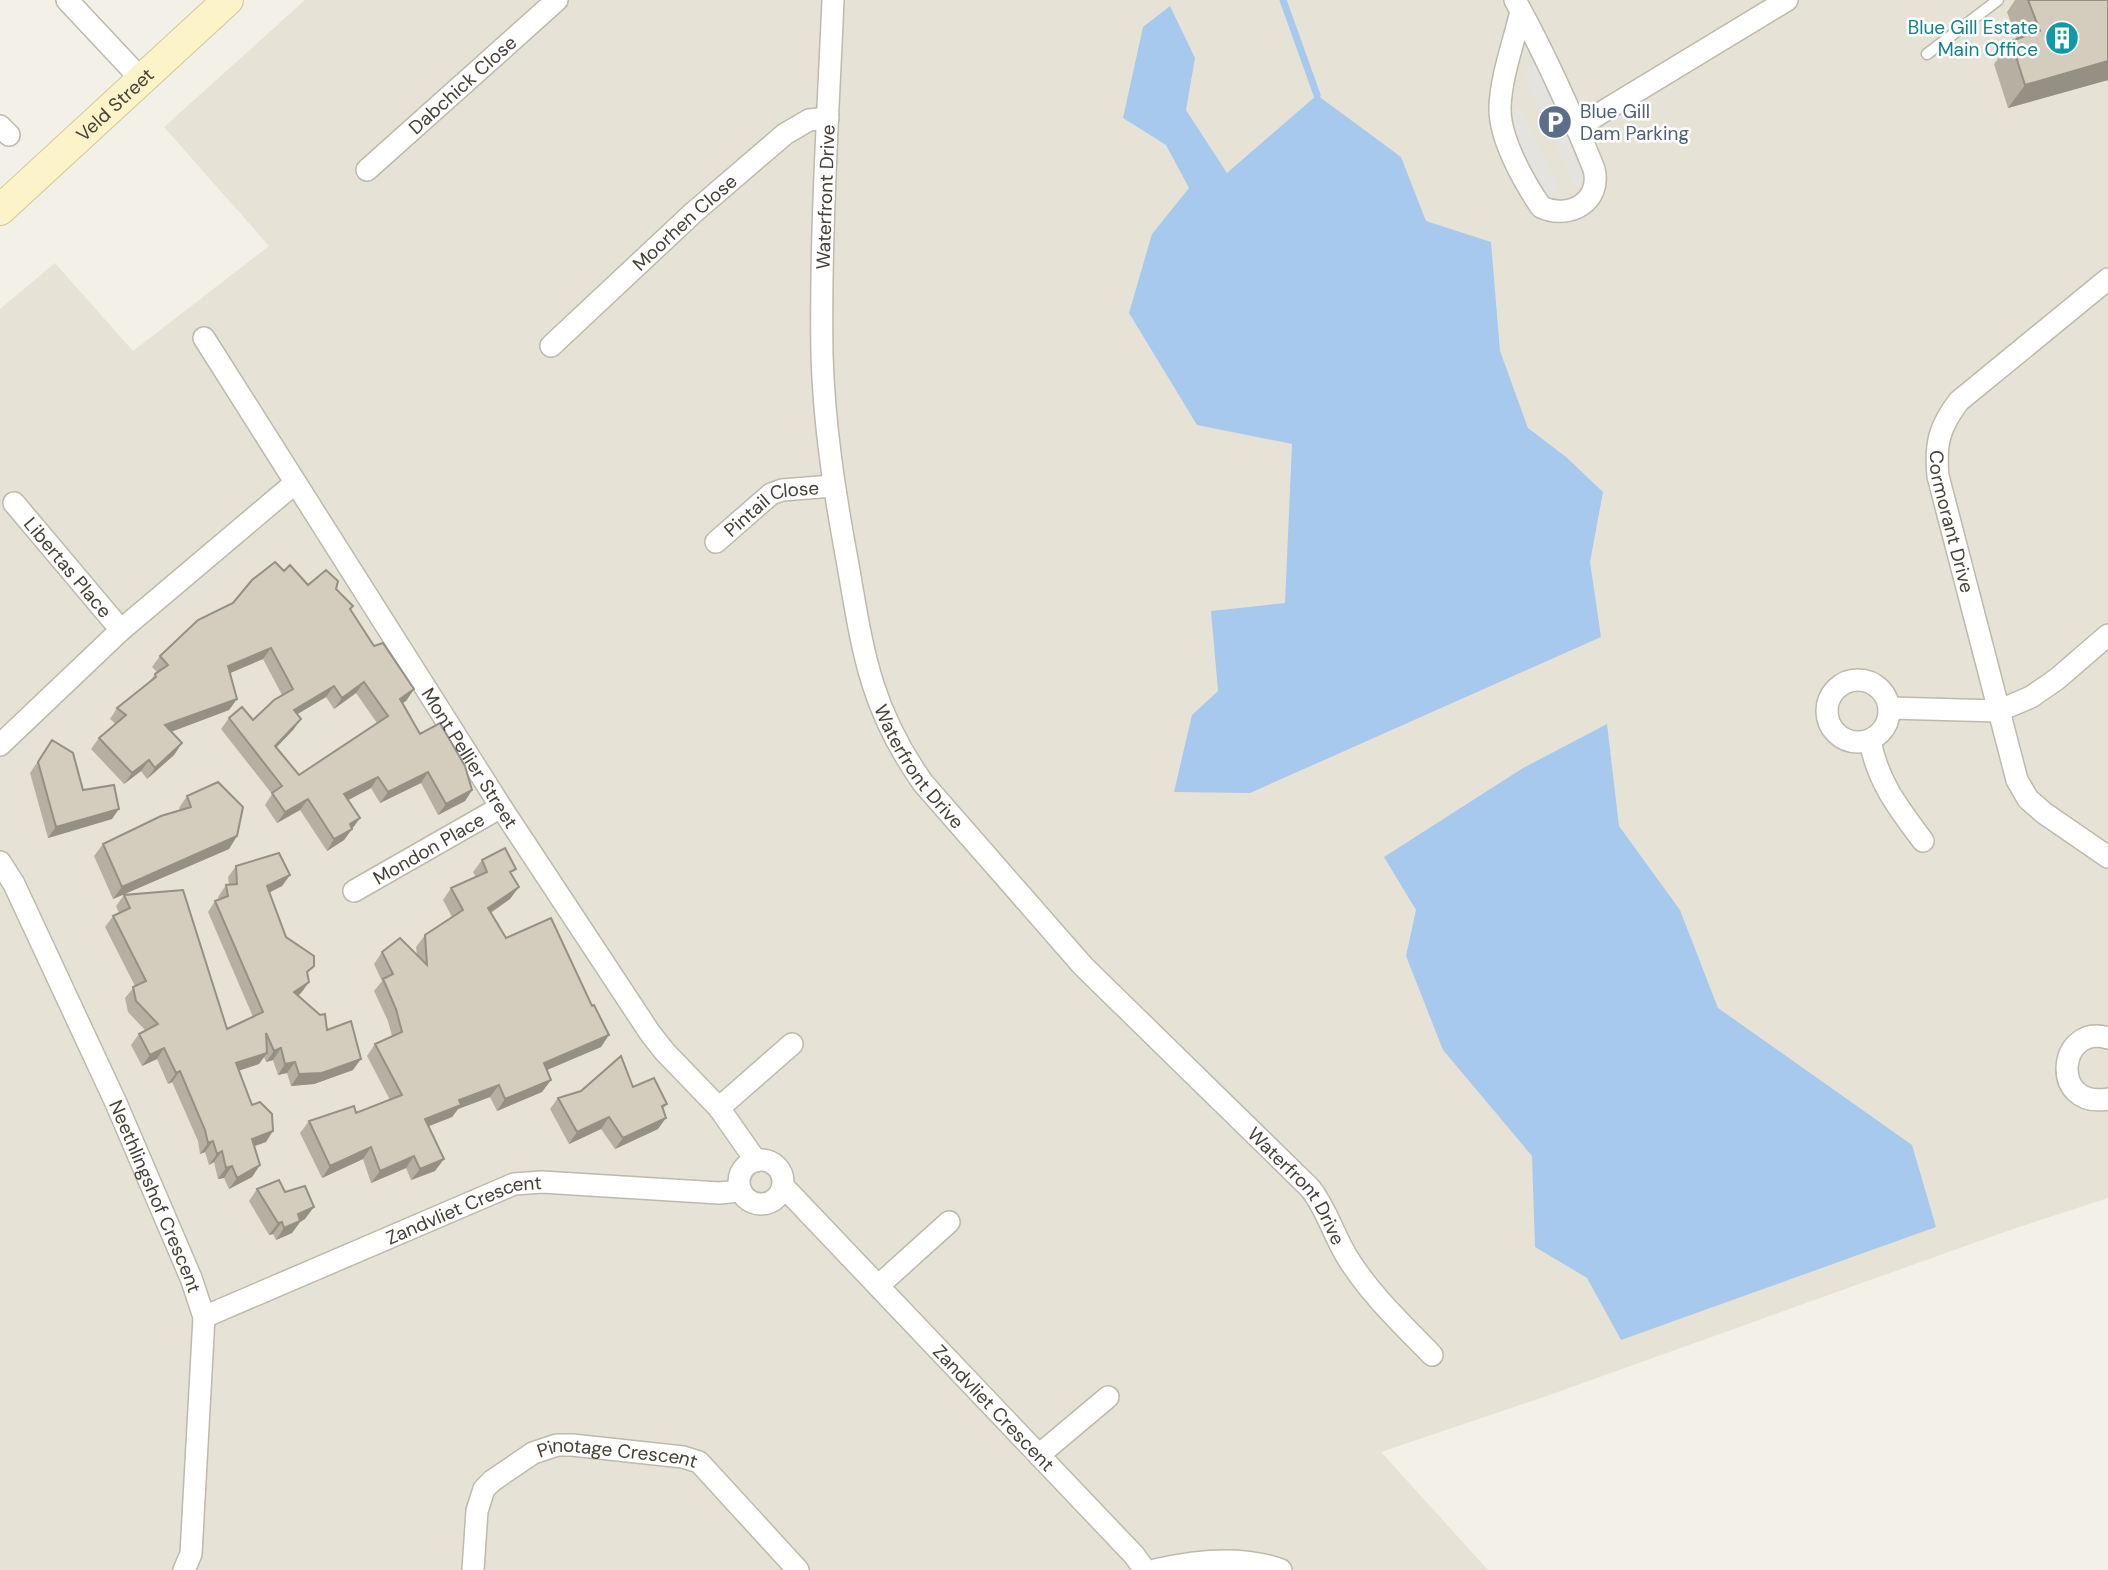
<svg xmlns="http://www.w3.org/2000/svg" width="2108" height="1570" viewBox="0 0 2108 1570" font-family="'DM Sans',sans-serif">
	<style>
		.residential { fill: #e6e3d6 }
		.parking { fill: #e4e3df }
		.water { fill: #a7c9ed }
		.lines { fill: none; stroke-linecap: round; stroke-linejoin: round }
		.stream { stroke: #a7c9ed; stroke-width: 7 }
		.lane-casing { stroke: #beb9aa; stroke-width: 13 }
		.street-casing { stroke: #beb9aa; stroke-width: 24 }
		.secondary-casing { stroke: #d0c799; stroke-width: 32 }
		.lane { stroke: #fff; stroke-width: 10 }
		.street { stroke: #fff; stroke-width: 21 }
		.secondary { stroke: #fcf4c8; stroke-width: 30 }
		.wall { fill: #b6b0a3; fill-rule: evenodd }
		.shaded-wall { fill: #949084 }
		.building { fill: #d4cdbd; stroke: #949084; stroke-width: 2; fill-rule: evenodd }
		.labels { text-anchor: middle; stroke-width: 5; stroke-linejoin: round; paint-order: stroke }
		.culture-label { font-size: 19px; fill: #0d838f; stroke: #fff; text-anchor: end }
		.street-label { font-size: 19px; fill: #464137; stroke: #fff }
		.service-label { font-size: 19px; fill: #4e5e75; stroke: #fff; text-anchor: start }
	</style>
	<rect width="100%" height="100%" fill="#f3f0e7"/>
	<path class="residential" d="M 305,0 L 2108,0 L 2108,1198 L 2010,1230 L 1541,1398 L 1381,1452 L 1488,1570 L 0,1570 L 0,309 L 55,263 L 133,351 L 269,246 L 164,127 Z"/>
	<path class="parking" d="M 1533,52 L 1586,167 L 1577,191 L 1524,77 Z
		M 1518,103 L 1557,185 L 1549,206 L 1510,124 Z"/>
	<path class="water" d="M 1170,6 L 1195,58 L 1186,110 L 1227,173 L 1317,95 L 1401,157 L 1426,221 L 1491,242 L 1500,351 L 1528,428 L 1566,457 L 1603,492 L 1590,562 L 1601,637 L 1250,793 L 1174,792 L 1192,715 L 1218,691 L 1211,611 L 1285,603 L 1292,444 L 1197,425 L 1129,313 L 1152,234 L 1189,188 L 1166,145 L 1123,118 L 1143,27 Z
		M 1607,724 L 1619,826 L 1680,910 L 1718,1008 L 1912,1145 L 1936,1227 L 1621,1340 L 1587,1278 L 1535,1247 L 1532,1156 L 1443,1050 L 1406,956 L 1416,910 L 1384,857 L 1523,768 Z"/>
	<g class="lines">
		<path class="stream" d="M 1283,0 L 1317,95"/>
		<g class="lane-casing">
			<path id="lane" d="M 1927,54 L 1998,0"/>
		</g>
		<g class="street-casing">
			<g id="street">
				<path d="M 67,0 L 141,79"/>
				<path id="s1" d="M 833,0 C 828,118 820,237 822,355 C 824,426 835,495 848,565 C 863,652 870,708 923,783 L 1083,966 L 1310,1188 C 1327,1209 1334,1237 1349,1260 C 1371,1295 1403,1325 1432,1355"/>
				<path d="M 1515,0 C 1545,54 1571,112 1594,169 C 1602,202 1569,220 1541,207 C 1524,182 1499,138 1500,107 C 1501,76 1514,42 1521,11"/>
				<path d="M 0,126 L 9,135"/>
				<path d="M 1576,128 L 1787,0"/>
				<path id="s2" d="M 367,170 L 557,0"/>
				<path id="s3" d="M 2108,279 L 1959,401 C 1939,427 1935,444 1938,476 L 2017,780 L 2028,799 L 2044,813 L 2108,857"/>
				<path id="s4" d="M 204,338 L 501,807 L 650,1033 L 665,1052 L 719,1108 L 756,1161"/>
				<path id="s5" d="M 551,346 L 693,213 L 785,134 L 809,120 L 828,118"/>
				<path id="s6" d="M 14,503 L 121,630"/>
				<path id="s7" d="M 716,542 L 771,494 L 782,490 L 833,486"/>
				<circle cx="1858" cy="711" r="31"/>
				<path d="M 1890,708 L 1998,711 L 2031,697 L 2057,679 L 2108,635"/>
				<path d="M 1870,740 C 1877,781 1899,809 1923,841"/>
				<path d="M 0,745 L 121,630 L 295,483"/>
				<path id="s8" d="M 0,862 L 14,884 L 116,1103 L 191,1278 L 204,1317 L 191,1554 L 184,1570"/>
				<path id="s9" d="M 354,891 L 501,807"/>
				<path d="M 2108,1038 C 2058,1023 2049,1109 2108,1099"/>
				<path d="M 719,1108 L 792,1044"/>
				<circle cx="761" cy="1182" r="22"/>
				<path id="s10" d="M 783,1186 L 1134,1555 L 1145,1570"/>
				<path d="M 878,1286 L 949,1222"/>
				<path id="s11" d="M 204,1317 L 514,1184 L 542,1182 L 719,1193 L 740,1191"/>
				<path d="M 1039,1455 L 1108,1397"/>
				<path id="s12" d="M 473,1570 L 477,1511 L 484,1489 L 492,1481 L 533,1453 L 557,1445 L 572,1445 L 683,1457 L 699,1462 L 798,1570"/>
				<path d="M 1155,1570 C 1194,1561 1242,1555 1281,1570"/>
			</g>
		</g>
		<g class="secondary-casing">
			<g id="secondary">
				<path id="s13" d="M 0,210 L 228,0"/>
			</g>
		</g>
		<use href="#lane" class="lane"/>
		<use href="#street" class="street"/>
		<use href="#secondary" class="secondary"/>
	</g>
	<path class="wall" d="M 2015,0 L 2108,0 L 2108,80 L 2008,108 L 1994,64 L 2011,41 L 2017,39 L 2007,12 Z
		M 284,571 L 308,585 L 336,589 L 351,610 L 374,646 L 414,689 L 406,701 L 402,703 L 420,734 L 472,790 L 465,801 L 438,815 L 421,783 L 380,803 L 371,788 L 348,800 L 360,818 L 344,840 L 327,851 L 300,810 L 277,823 L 265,805 L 272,794 L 221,729 L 229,718 L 253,720 L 282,695 L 263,659 L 230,673 L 237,699 L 229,710 L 171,732 L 182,743 L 174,755 L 147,779 L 141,771 L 124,784 L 91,749 L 99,738 L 116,724 L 110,719 L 117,708 L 148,683 L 157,672 L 152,667 L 160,656 L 233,603 ZM 356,693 L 377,723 L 299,775 L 276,748 L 293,730 L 301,719 L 297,714 L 326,697 L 334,709 Z
		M 52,740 L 83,790 L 112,819 L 48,838 L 30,773 Z
		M 187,796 L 237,836 L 229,849 L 113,899 L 94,856 L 103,844 L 180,810 L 179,808 Z
		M 482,860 L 512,876 L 510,899 L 491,913 L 506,938 L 601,1047 L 547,1070 L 542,1092 L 497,1111 L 490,1097 L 458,1109 L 452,1117 L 428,1126 L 435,1171 L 411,1180 L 406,1168 L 371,1183 L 363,1159 L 322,1178 L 300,1133 L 309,1121 L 356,1113 L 390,1100 L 367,1056 L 375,1044 L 392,1036 L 388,1021 L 374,991 L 382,981 L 374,964 L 382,952 L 417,955 L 416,947 L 425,935 L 452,917 L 443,900 L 451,888 L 476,877 L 473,872 Z
		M 236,866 L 290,875 L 282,886 L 269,892 L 286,937 L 308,974 L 309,982 L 301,993 L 298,996 L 327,1030 L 353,1070 L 314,1084 L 291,1086 L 287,1073 L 278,1075 L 273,1060 L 266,1062 L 264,1057 L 259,1064 L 238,1071 L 266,1142 L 254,1146 L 260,1165 L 252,1177 L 229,1189 L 224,1178 L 218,1179 L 214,1162 L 209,1165 L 205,1152 L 200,1154 L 198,1141 L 172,1082 L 168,1084 L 157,1059 L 142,1066 L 131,1045 L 139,1034 L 145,1030 L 128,1012 L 125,998 L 135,986 L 105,927 L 113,916 L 119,913 L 116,906 L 124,895 L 227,1029 L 253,1017 L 208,912 L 215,901 L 219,900 L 218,897 L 226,885 L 229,885 L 228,877 Z
		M 633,1087 L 667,1104 L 663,1109 L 658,1129 L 615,1149 L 601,1129 L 569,1144 L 550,1109 L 558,1098 Z
		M 257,1189 L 285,1192 L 305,1219 L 300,1222 L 292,1233 L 276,1240 L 273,1234 L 269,1235 L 249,1201 Z"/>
	<path class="shaded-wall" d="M 2108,61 L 2108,80 L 2008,108 L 2025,85 Z
		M 271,648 L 263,659 L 221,677 L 228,666 Z
		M 364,682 L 356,693 L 334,709 L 342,698 Z
		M 334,686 L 326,697 L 286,721 L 294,710 Z
		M 414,689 L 406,701 L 392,710 L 400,699 Z
		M 237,699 L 229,710 L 157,737 L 165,725 Z
		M 301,719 L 293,730 L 267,757 L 275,746 Z
		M 182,743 L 174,755 L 147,779 L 155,768 Z
		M 149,760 L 141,771 L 124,784 L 132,773 Z
		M 428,772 L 421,783 L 380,803 L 388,792 Z
		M 378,777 L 371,788 L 337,806 L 344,794 Z
		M 472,790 L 465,801 L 438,815 L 446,804 Z
		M 308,799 L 300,810 L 277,823 L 285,812 Z
		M 119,809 L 112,819 L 48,838 L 56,827 Z
		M 360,818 L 344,840 L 327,851 L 334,839 L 350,824 Z
		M 237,836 L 229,849 L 113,899 L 122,887 Z
		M 290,875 L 282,886 L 259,898 L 267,886 Z
		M 519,887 L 510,899 L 479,920 L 488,908 Z
		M 309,982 L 301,993 L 286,1003 L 294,992 Z
		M 609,1035 L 601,1047 L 535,1075 L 544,1063 Z
		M 164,1048 L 157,1059 L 142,1066 L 150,1055 Z
		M 281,1048 L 273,1060 L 266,1062 L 274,1051 Z
		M 267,1053 L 259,1064 L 228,1074 L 236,1063 Z
		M 361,1059 L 353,1070 L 314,1084 L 291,1086 L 299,1074 Z
		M 295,1062 L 287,1073 L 278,1075 L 285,1064 Z
		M 180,1071 L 172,1082 L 168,1084 L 176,1073 Z
		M 551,1080 L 542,1092 L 497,1111 L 505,1099 Z
		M 499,1085 L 490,1097 L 458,1109 L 452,1117 L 417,1131 L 425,1119 L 459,1100 Z
		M 609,1117 L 601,1129 L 569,1144 L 577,1132 Z
		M 666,1118 L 658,1129 L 615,1149 L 623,1138 Z
		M 273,1131 L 266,1142 L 244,1150 L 252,1139 Z
		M 213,1141 L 205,1152 L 200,1154 L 208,1143 Z
		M 371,1147 L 363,1159 L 322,1178 L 330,1166 Z
		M 222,1151 L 214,1162 L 209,1165 L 217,1154 Z
		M 414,1156 L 406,1168 L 371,1183 L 380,1171 Z
		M 444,1159 L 435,1171 L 411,1180 L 420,1169 Z
		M 260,1165 L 252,1177 L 229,1189 L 237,1178 Z
		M 232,1166 L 224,1178 L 218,1179 L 226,1168 Z
		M 314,1207 L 305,1219 L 300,1222 L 292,1233 L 276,1240 L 284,1228 L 298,1214 Z
		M 282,1222 L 273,1234 L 269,1235 L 278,1223 Z"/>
	<path class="building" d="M 2028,0 L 2108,0 L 2108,61 L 2025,85 L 2011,41 L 2040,31 Z
		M 275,562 L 284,571 L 290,565 L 308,585 L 326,570 L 338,581 L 336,589 L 353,606 L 350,609 L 374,646 L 383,643 L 414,689 L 400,699 L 420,734 L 440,723 L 465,766 L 472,790 L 446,804 L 428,772 L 388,792 L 378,777 L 344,794 L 360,818 L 350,824 L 352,829 L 334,839 L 308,799 L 285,812 L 272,793 L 282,786 L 229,718 L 242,707 L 253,720 L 274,700 L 293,689 L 271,648 L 228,666 L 237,699 L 165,725 L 182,743 L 155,768 L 149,760 L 132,773 L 99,738 L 126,715 L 117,708 L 156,677 L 155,674 L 168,665 L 160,656 L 198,620 L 233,603 L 252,580 ZM 364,682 L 388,716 L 299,775 L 275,746 L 301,719 L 294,710 L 334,686 L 342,698 Z
		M 52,740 L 73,753 L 83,790 L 114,785 L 119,809 L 56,827 L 38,762 Z
		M 218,782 L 243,807 L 237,836 L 122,887 L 103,844 L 161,816 L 191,807 L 187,796 Z
		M 505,848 L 516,869 L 510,872 L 519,887 L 488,908 L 506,938 L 551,918 L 592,1006 L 594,1005 L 609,1035 L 544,1063 L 551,1080 L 505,1099 L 499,1085 L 459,1100 L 461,1105 L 425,1119 L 444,1159 L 420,1169 L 414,1156 L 380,1171 L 371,1147 L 330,1166 L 309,1121 L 354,1106 L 356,1113 L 402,1095 L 375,1044 L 402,1032 L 396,1009 L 383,979 L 393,974 L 382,952 L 400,938 L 427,965 L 425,935 L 463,910 L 451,888 L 487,872 L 482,860 Z
		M 279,853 L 290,875 L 267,886 L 286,937 L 314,956 L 314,966 L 307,972 L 309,982 L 294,992 L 320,1015 L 325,1014 L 327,1030 L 351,1021 L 361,1059 L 322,1073 L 299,1074 L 295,1062 L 285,1064 L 281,1048 L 274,1051 L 266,1033 L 267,1053 L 236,1063 L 252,1105 L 260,1102 L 272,1114 L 273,1131 L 252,1139 L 260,1165 L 237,1178 L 232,1166 L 226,1168 L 222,1151 L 217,1154 L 213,1141 L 208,1143 L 205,1130 L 180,1071 L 176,1073 L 164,1048 L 150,1055 L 139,1034 L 158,1024 L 136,1001 L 133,987 L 146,981 L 113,916 L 130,908 L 124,895 L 183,890 L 227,1029 L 263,1012 L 215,901 L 228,896 L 226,885 L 237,884 L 236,866 Z
		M 621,1056 L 633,1087 L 654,1078 L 667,1104 L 662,1106 L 666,1118 L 623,1138 L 609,1117 L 577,1132 L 558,1098 L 581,1091 Z
		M 279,1180 L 285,1192 L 305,1186 L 314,1207 L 298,1214 L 300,1221 L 284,1228 L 282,1222 L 278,1223 L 257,1189 Z"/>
	<defs>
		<g id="building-disc" transform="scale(1.75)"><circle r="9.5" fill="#0f9aa8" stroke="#fff"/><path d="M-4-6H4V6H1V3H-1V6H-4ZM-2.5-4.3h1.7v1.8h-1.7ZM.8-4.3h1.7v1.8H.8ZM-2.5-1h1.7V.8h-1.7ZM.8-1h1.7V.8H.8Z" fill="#fff"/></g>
		<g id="parking-disc" transform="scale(1.75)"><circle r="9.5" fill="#5c6f8a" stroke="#fff"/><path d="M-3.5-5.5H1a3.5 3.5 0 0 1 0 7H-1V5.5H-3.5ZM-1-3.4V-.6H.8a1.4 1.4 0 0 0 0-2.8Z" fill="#fff"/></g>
	</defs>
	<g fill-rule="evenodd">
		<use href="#building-disc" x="2062" y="38"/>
		<use href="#parking-disc" x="1555" y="122"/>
	</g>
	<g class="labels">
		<g class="culture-label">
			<text x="2038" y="34">Blue Gill Estate<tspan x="2038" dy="22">Main Office</tspan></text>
		</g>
		<g class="street-label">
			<text dy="7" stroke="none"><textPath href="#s2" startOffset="128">Dabchick Close</textPath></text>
			<text dy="7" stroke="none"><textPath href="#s13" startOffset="156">Veld Street</textPath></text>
			<text transform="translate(825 197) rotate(-88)" y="7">Waterfront Drive</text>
			<text dy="7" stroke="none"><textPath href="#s5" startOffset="182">Moorhen Close</textPath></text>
			<text dy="7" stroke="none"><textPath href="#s7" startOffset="68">Pintail Close</textPath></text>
			<text dy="7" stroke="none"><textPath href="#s3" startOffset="320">Cormorant Drive</textPath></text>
			<text dy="7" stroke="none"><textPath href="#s6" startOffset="84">Libertas Place</textPath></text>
			<text dy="7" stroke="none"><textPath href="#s4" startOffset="497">Mont Pellier Street</textPath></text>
			<text dy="7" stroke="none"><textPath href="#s1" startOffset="784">Waterfront Drive</textPath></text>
			<text dy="7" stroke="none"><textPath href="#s9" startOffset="86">Mondon Place</textPath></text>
			<text dy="7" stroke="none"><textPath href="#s1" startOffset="1351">Waterfront Drive</textPath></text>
			<text dy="7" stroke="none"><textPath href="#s8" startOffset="369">Neethlingshof Crescent</textPath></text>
			<text dy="7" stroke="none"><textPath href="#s11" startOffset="282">Zandvliet Crescent</textPath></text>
			<text dy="7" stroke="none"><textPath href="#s10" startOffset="306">Zandvliet Crescent</textPath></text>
			<text dy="7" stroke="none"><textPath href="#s12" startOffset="229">Pinotage Crescent</textPath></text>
		</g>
		<g class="service-label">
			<text x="1580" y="118">Blue Gill<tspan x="1580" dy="22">Dam Parking</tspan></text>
		</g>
	</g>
</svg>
